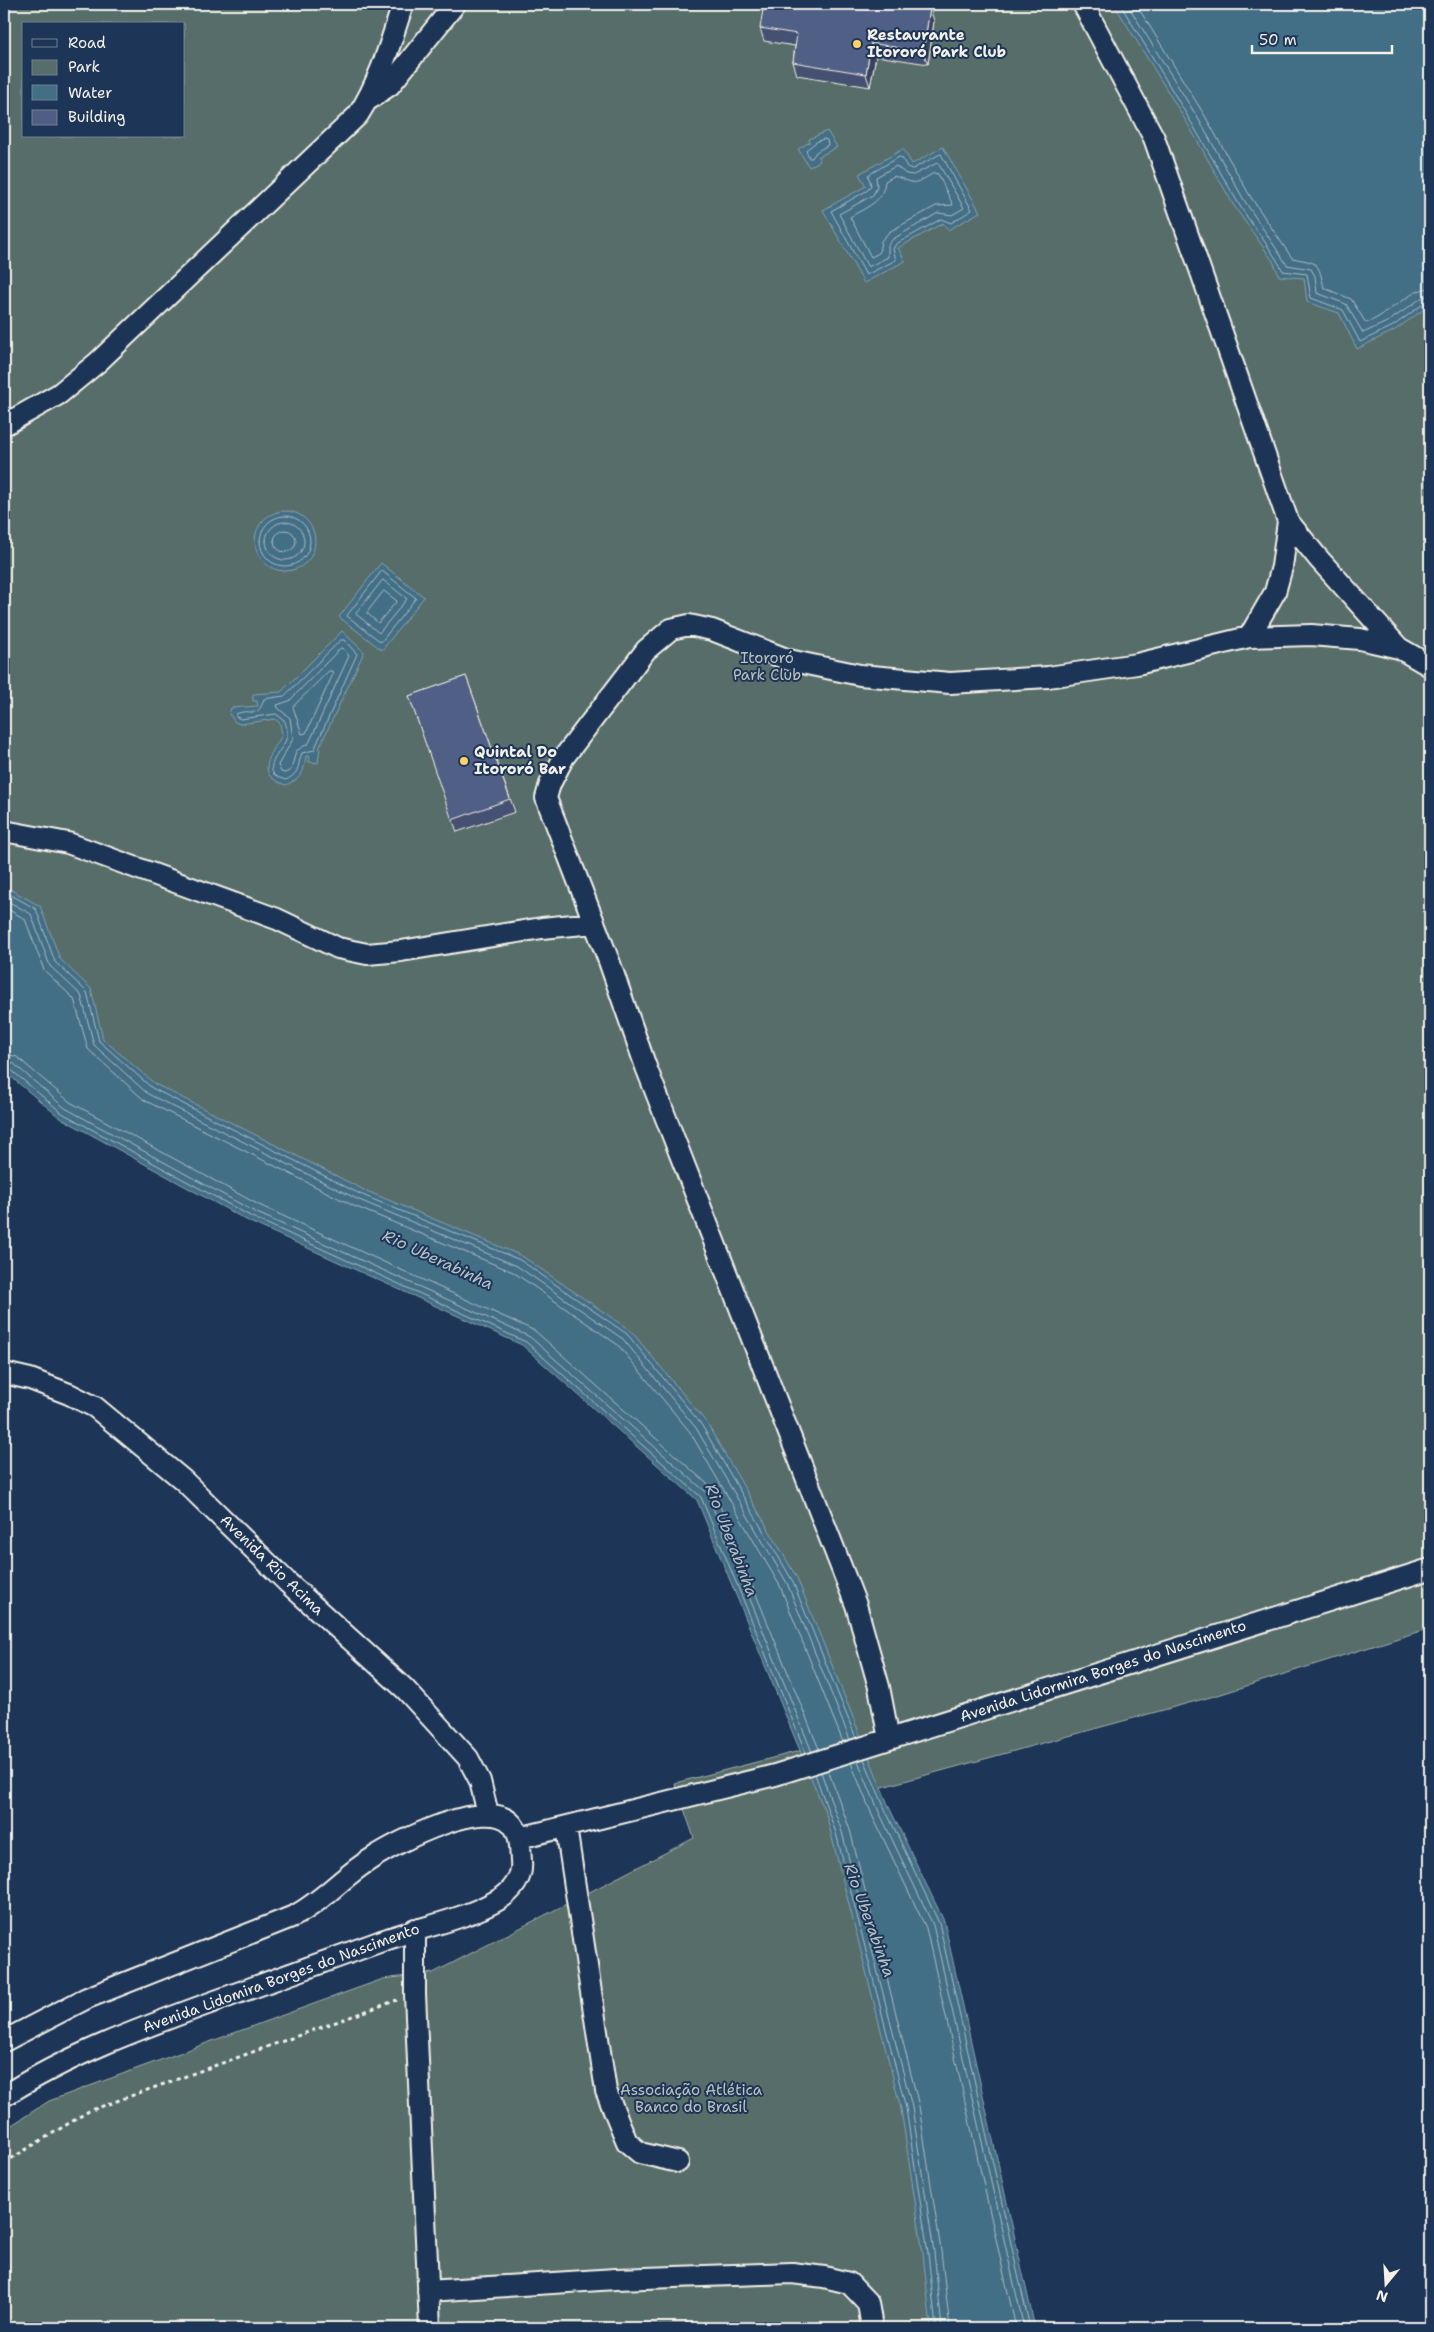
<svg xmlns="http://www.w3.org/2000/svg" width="1434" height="2332" viewBox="0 0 1434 2332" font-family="'Shantell Sans',sans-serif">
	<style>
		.green { fill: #566d69; stroke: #a5afa8; fill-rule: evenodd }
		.water { fill: #426e86; stroke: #89a2ad }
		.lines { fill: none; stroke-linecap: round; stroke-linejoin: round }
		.shore { stroke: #adbdc1; stroke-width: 1 }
		.minor-casing { stroke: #f4f1e8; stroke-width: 24 }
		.path { stroke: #f4f1e8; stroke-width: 3; stroke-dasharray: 4 4; stroke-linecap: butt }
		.minor { stroke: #1d3557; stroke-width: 20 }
		.wall { fill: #455172; stroke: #f4f1e8 }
		.shaded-wall { fill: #38425d; stroke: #f4f1e8 }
		.building { fill: #505e85; stroke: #f4f1e8 }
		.poi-dot { fill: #ffd166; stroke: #1d3557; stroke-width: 2 }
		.labels { text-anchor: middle; stroke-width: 4; stroke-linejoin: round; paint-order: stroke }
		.poi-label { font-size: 15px; font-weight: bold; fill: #f4f1e8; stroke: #1d3557; text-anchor: start }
		.park-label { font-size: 15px; fill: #bdc3bc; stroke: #1d3557 }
		.street-label { font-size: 15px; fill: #f4f1e8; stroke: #1d3557 }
		.water-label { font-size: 16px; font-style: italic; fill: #b6c3c6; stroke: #1d3557 }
	</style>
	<rect width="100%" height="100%" fill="#1d3557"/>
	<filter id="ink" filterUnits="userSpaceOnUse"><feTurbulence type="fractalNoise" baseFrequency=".02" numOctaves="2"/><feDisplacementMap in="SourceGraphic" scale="10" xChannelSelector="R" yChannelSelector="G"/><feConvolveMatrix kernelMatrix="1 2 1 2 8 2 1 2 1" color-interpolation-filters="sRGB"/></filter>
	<g filter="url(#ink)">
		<path class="green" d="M 4,4 L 1430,4 L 1430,1628 L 1218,1695 L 835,1800 L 970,2328 L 4,2328 L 4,2130 L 49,2101 L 272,2019 L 383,1979 L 433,1973 L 694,1838 L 675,1783 L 815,1747 L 714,1467 L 4,1006 ZM 24,24 L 184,24 L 184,136 L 24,136 Z"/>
		<path class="water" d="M 1114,4 L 1430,4 L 1430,305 L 1395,330 L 1357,349 L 1339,313 L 1307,302 L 1304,278 L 1279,276 L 1273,261 L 1234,206 L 1189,126 Z
			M 827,131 L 837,147 L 818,157 L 820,161 L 809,167 L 798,149 L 810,142 L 809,139 Z
			M 943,147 L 980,212 L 948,230 L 943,223 L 898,248 L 905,261 L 864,283 L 823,210 L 866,186 L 859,174 L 903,149 L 912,164 Z
			M255 541a30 30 0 1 1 60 0a30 30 0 1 1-60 0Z
			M 381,563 L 424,597 L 382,650 L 339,617 Z
			M 342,631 L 364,652 L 320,746 L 318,763 L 309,762 L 310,756 L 306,756 C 303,774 303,777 286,785 C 253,775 271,755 282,735 L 280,723 L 275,719 L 240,724 L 235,722 L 229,714 L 231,708 L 258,706 L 257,701 L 253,701 L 253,694 L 281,692 Z
			M 4,886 L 40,906 L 60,959 L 91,989 L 103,1039 L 155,1084 L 362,1189 L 522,1256 L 631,1331 L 706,1422 L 797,1578 L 889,1807 L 944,1921 L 1035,2328 L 931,2328 L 923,2254 L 901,2109 L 826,1814 L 697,1500 L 522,1345 L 250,1222 L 59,1117 L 4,1071 Z"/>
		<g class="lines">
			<path class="shore" d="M 1120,4 C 1160,69 1199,135 1237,201 C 1251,225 1270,246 1283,271 L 1307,274 L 1311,298 L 1343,310 L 1360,342 L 1393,326 L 1426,302 L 1430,302
				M 1127,4 L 1199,120 L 1244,200 L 1287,265 L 1311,269 L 1315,276 L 1317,293 L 1346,304 L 1363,333 L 1389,321 L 1423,297 L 1430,295
				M 1136,4 L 1205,116 L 1250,196 L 1292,258 C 1318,263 1318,261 1324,288 L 1351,299 L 1366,323 C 1387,316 1410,289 1430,288
				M 824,139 L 827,140 L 828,145 L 816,152 L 812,158 L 809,158 L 806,150 L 816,142 Z
				M 941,154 L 972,210 L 951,223 L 941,219 L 896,244 L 893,249 L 896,260 L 866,275 L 831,211 L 868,190 L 871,185 L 868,175 L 899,157 L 902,158 L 907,167 L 912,169 Z
				M 938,163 L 964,208 L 952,215 L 938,213 L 893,239 L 888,245 L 888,257 L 868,267 L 839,214 L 873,195 L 877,187 L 876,177 L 896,166 L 906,174 L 913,175 Z
				M 934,173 L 938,174 L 953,205 L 936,206 L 889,232 L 881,241 L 879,253 L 871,257 L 850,217 C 866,207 883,203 885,181 L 894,176 C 916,183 910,187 934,173 Z
				M260 541a25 25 0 1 1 50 0a25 25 0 1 1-50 0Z
				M266 541a19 19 0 1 1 38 0a19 19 0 1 1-38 0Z
				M274 541a11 11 0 1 1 22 0a11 11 0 1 1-22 0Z
				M 382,571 L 416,598 L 381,642 L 347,616 Z
				M 383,580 L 407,599 L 379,633 L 356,614 Z
				M 384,591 L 397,601 L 378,623 L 367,613 Z
				M 341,640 L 344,640 L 357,654 L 314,750 L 302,753 C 297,767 300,773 286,780 C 254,772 285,750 287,736 C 288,731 286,724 284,720 L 276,714 L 241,719 L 236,717 L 236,714 C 252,707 257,721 264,699 L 284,696 Z
				M 341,648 L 344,649 L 349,656 L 309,743 L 296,751 L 291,770 L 285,773 L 281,772 L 278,765 L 293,739 L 290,718 L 278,708 L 277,705 L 289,701 Z
				M 329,671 L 332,671 L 333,674 L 306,733 L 302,734 L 293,707 Z
				M 4,891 L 36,909 L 55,962 L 87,992 L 99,1041 L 152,1088 L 360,1194 L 520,1260 L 627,1334 L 701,1424 L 792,1580 L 856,1738
				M 4,899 L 31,914 L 50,966 L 81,995 L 94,1045 L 148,1094 L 357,1199 L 517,1266 L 623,1339 L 696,1428 L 787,1583 L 850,1740
				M 4,907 L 25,919 L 44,970 L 74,999 L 88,1049 L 144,1100 L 354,1206 L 513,1272 L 618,1345 L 690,1432 L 780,1586 L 843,1742
				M 4,1053 L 17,1057 L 70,1102 L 259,1205 L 535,1331 L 713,1489 L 819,1749
				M 4,1061 L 13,1063 L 65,1108 L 255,1212 L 530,1337 L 707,1493 L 812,1752
				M 4,1067 L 9,1068 L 62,1113 L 252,1217 L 526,1342 L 701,1497 L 806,1753
				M 864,1759 L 885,1809 L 939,1923 L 1030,2328
				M 858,1761 L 879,1812 L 933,1925 L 1024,2328
				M 851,1763 L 872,1815 L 926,1928 L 1016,2328
				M 828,1770 L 850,1830 L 919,2106 L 941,2251 L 950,2328
				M 821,1772 L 842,1832 L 912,2107 L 934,2252 L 942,2328
				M 815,1774 L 836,1833 L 906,2108 L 928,2253 L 936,2328"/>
			<g class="minor-casing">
				<path id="minor" d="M 1083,4 L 1154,138 L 1288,521 L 1318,558 L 1399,648 L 1430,666
					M 368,100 L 390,85 L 455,4
					M 4,425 L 59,394 L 98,362 L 358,115 C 380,81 391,41 403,4
					M 1249,637 L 1275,592 L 1282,567 L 1288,521
					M 4,831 L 68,843 L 277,919 L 338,948 L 367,954 L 401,951 L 542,928 L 594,923
					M 4,1373 L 30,1379 L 69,1394 L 95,1407 L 183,1480 L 287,1582 L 405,1689 L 468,1758 L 480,1781 L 488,1814
					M 889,1739 L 879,1687 L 856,1605 L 646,1067 L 609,961 L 546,798 L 550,784 L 564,757 L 646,650 L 671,629 L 689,625 L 712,630 L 789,660 L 807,664 L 860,675 L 950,683 L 1048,677 L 1137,664 L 1249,637 L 1311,635 L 1360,639 L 1399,648
					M 566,1827 L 606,2091 L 627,2142 L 640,2153 L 678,2162
					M 519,1838 L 775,1775 L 1430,1569
					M 415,1929 L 415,1994 L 430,2328
					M 4,2041 L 87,1998 L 294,1916 C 323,1901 343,1876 371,1859 C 397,1842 487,1795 512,1824 C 521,1834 520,1849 521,1861 C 523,1878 512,1892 498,1900 C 464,1920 417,1928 379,1942 C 323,1962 267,1982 210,2003 C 139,2029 68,2055 4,2096
					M 428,2291 L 616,2279 L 792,2273 L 824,2277 L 849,2283 L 868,2303 L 872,2328"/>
			</g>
			<path class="path" d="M 4,2163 L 89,2111 L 397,2000"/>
			<use href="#minor" class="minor"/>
		</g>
		<path class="wall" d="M 934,21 L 928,64 L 876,56 L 870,87 L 797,75 L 793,62 L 795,46 L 764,41 L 760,28 Z
			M 466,676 L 515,812 L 457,832 L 409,696 Z"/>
		<path class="shaded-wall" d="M 930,8 L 934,21 L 928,64 L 923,52 Z
			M 871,43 L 876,56 L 870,87 L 866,74 Z"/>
		<path class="building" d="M 764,4 L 902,4 L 930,8 L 923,52 L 871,43 L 866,74 L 793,62 L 797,34 L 760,28 Z
			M 466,676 L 510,799 L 452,820 L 409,696 Z"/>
	</g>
	<g class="poi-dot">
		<circle cx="857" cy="44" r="5"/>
		<circle cx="464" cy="761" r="5"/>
	</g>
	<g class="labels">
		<g class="poi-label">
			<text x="867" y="40">Restaurante<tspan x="867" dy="17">Itororó Park Club</tspan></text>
			<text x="474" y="757">Quintal Do<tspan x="474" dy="17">Itororó Bar</tspan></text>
		</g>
		<g class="park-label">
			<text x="767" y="663">Itororó<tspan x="767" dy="17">Park Club</tspan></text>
			<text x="691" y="2095">Associação Atlética<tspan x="691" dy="17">Banco do Brasil</tspan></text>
		</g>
		<g class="street-label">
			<text transform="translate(272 1565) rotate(44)" y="5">Avenida Rio Acima</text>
			<text transform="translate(1103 1671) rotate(-18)" y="5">Avenida Lidormira Borges do Nascimento</text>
			<text transform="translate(281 1978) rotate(-20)" y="5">Avenida Lidomira Borges do Nascimento</text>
		</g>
		<g class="water-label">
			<text transform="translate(438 1259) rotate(25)" y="6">Rio Uberabinha</text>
			<text transform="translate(732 1540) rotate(69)" y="6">Rio Uberabinha</text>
			<text transform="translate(870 1920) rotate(70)" y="6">Rio Uberabinha</text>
		</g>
	</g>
	<rect width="1434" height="2332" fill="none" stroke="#1d3557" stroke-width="20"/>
	<rect x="10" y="10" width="1414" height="2312" fill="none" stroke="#f4f1e8" stroke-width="2" filter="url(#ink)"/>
	<rect x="22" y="22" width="162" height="115" fill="#1d3557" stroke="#738091"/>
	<rect x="32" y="39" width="25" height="8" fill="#1d3557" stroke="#738091"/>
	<text x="68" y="48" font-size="15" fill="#f4f1e8">Road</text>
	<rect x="32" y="60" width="25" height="15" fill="#566d69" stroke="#738091"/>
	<text x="68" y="72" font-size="15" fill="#f4f1e8">Park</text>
	<rect x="32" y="85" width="25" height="15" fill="#426e86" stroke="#738091"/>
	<text x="68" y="98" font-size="15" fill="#f4f1e8">Water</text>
	<rect x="32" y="110" width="25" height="15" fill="#505e85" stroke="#738091"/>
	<text x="68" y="122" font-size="15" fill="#f4f1e8">Building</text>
	<g transform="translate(1386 2284) rotate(198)" stroke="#1d3557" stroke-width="4" paint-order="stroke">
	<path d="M0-4L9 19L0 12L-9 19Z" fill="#f4f1e8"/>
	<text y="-8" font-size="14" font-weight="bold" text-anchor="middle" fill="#f4f1e8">N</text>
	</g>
	<path d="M1252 45v8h140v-8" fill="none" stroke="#f4f1e8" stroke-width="2.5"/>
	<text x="1259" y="45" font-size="15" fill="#f4f1e8" stroke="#1d3557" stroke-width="4" paint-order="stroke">50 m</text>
</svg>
